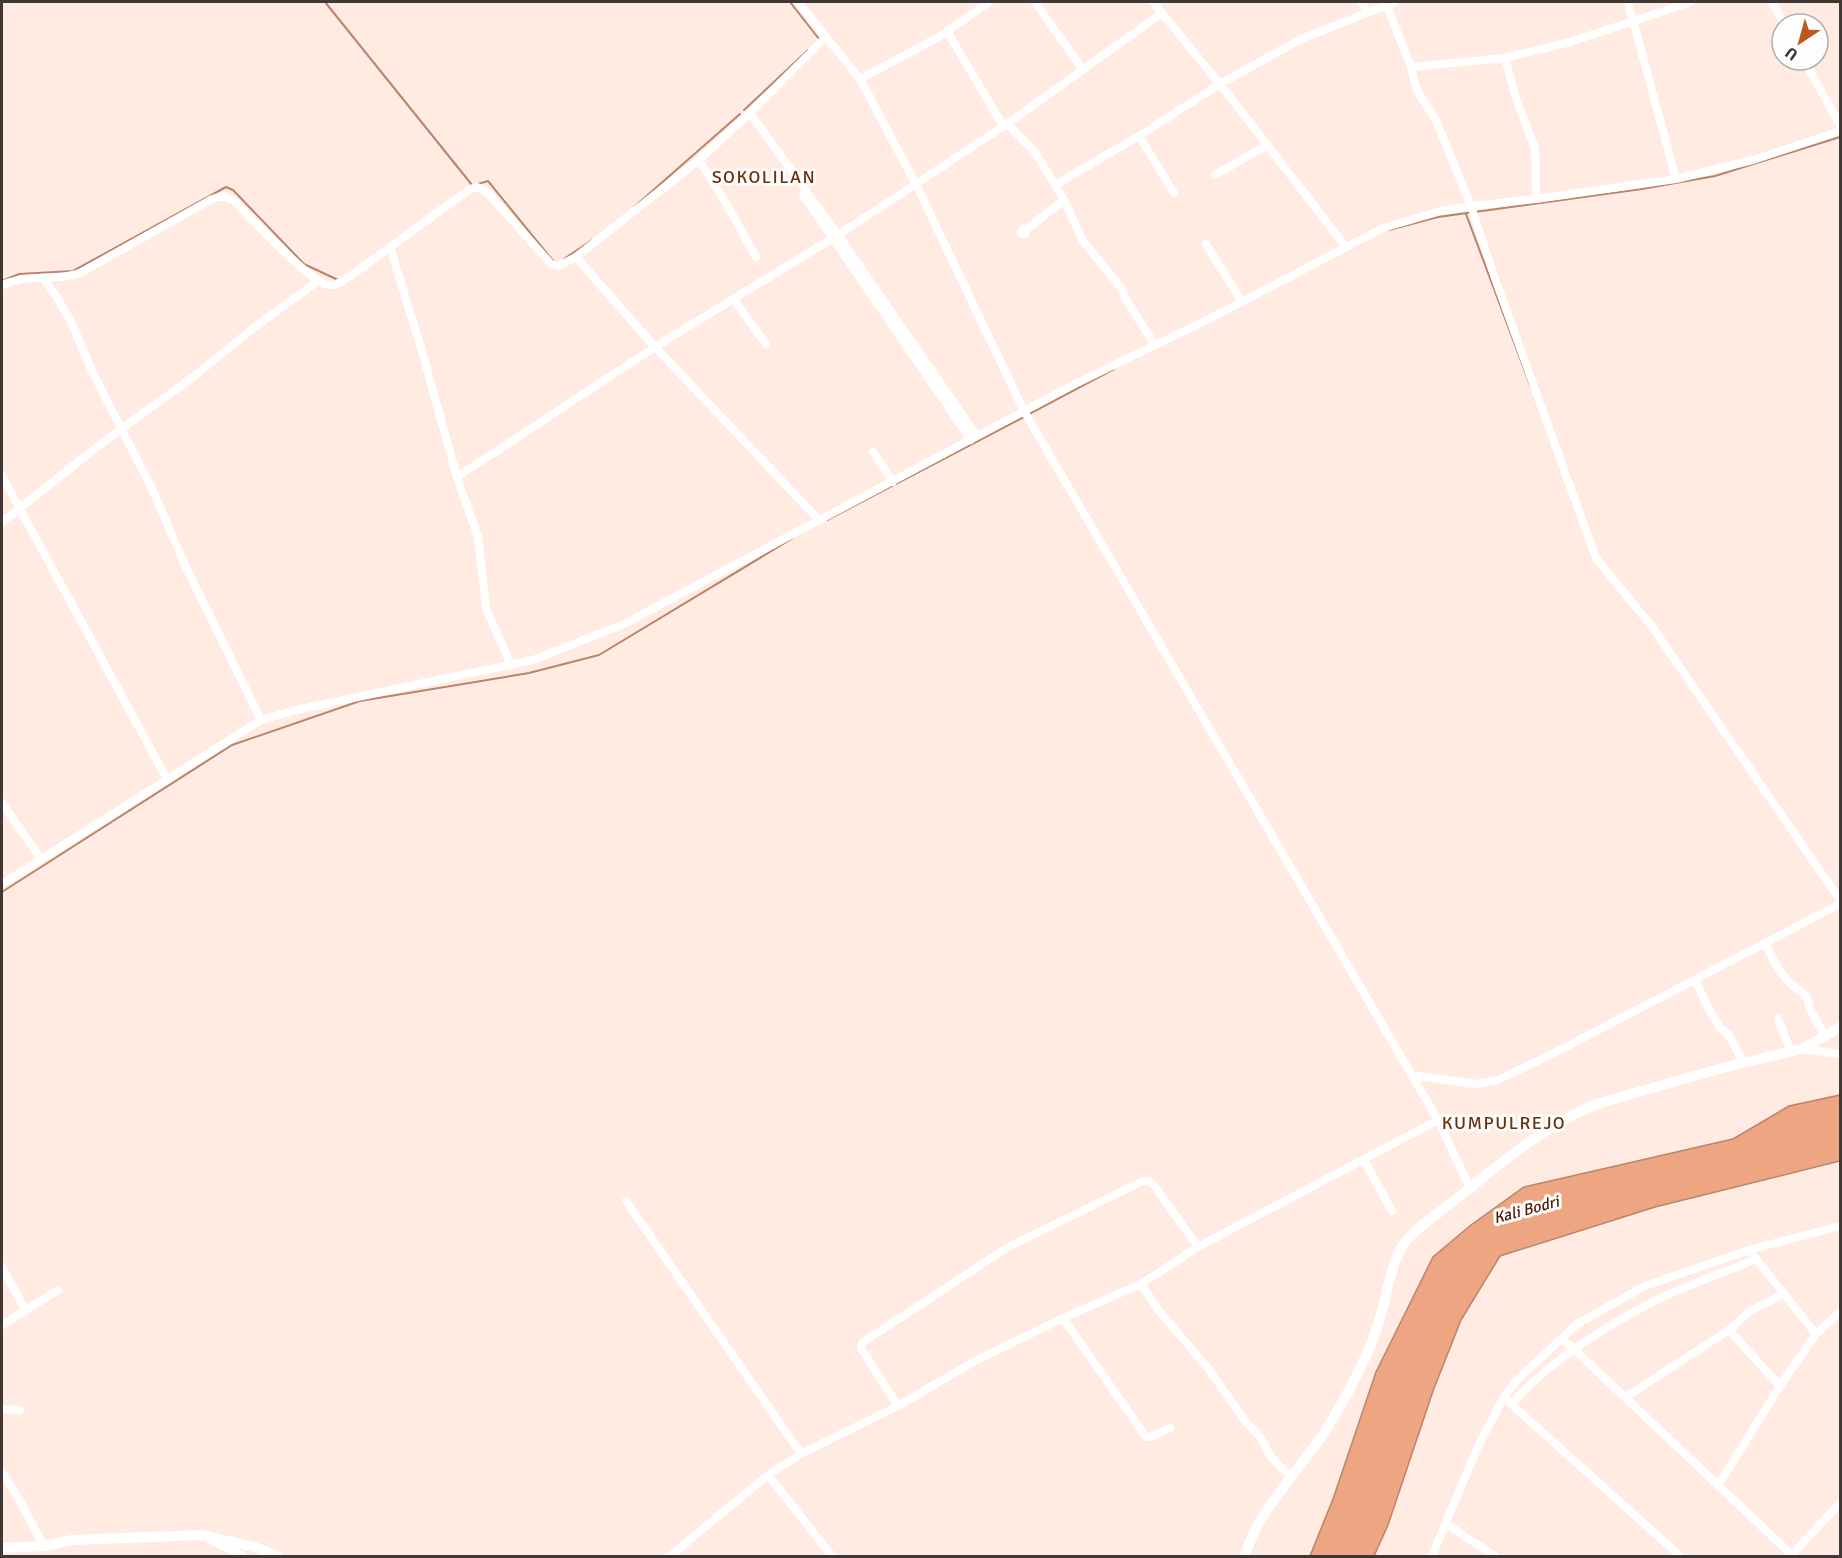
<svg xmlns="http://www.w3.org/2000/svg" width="1842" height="1558" viewBox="0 0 1842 1558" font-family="Signika,sans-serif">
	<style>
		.water { fill: #eea582; stroke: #ba846b; stroke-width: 1.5 }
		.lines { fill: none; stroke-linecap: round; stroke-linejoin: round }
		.stream { stroke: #ba846b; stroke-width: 2 }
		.street { stroke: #fff; stroke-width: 8 }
		.secondary { stroke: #fff; stroke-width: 10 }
		.labels { text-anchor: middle; stroke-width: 6; stroke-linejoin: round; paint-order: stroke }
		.water-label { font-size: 16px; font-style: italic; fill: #491c02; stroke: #fdfdfd }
		.quarter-label { font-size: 18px; letter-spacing: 1.5px; fill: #6d2e0a; stroke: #fdfdfd }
	</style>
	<rect width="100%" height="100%" fill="#ffebe2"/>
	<path class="water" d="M 1840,1095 L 1840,1161 L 1655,1207 L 1500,1256 L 1461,1320 L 1433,1391 L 1388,1525 L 1374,1556 L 1310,1556 L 1333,1499 L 1376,1372 L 1433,1257 L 1471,1225 L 1524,1187 L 1733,1139 L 1789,1106 Z"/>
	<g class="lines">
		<path class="stream" d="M 325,2 L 472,185
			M 790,2 L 819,39
			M 744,110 L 808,50
			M 478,184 L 488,181 L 554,262
			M 634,207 L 740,114
			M 1466,214 L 1530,385
			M 1389,230 L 1438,217 L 1642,189 L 1715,176 L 1840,137
			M 564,259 L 592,240
			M 2,281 L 19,274 L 73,271 L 226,187 L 233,190 L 304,264 L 338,280
			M 1029,414 L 1114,369
			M 827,520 L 1024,417
			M 2,892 L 232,745 L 360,701 L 529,673 L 599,655 L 793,538"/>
		<path class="street" d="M 798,2 L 860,79 L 916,184 L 1024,411 L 1438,1120 L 1470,1188
			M 1035,2 L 1083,70
			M 1153,2 L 1227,93 L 1346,247
			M 1361,2 L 1367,11
			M 1628,2 L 1676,179
			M 1772,2 L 1784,24
			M 1387,6 L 1411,67 L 1417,90 L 1436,120 L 1471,206 L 1497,284 L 1596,558 L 1653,628 L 1840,900
			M 947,31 L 1003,126
			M 1505,58 L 1570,42 L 1691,2
			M 1804,60 L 1840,125
			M 1411,67 L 1505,58 L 1516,98 L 1535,148 L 1536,199
			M 860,79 L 939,37 L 989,2
			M 750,113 L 838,235 L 977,436
			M 1007,124 L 1035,152 L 1064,200 L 1083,241 L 1123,290 L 1125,298 L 1155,345
			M 1139,136 L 1174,193
			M 699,160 L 726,203 L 756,257
			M 1215,175 L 1267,145
			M 1055,185 L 1139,136 L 1220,84 L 1301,39 L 1395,2
			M 803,195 L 971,440
			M 1023,229 L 1021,233 L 1025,234 L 1026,230 L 1064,200
			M 1206,244 L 1242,302
			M 390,247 L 421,348 L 457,477 L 478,537 L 486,608 L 511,665
			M 576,257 L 655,347 L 819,520
			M 43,278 L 57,297 L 73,326 L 92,371 L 151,487 L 186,567 L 261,720
			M 2,285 C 29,273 52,282 80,273 L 212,199 L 223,196 L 233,200 C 248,215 311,283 328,285 C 336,286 343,281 349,277 L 470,189 L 477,187 L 486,191 L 551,264 L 558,266 L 576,257 L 699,160 L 750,113 L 826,37
			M 734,300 L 766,344
			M 873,452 L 893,482
			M 2,476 L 167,779
			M 457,477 L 655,347 L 838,235 L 916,184 L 1007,124 L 1162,13
			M 2,522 L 101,444 L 197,374 L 251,330 L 318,281
			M 2,803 L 41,859
			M 2,884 L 261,720 L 296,710 L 533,660 L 624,624 L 1075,384 L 1209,319 L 1383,228 L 1441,211 L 1471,206 L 1536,199 L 1676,179 L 1753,160 L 1840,131
			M 1765,943 C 1772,956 1778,972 1789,982 C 1797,991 1810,993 1809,1008 L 1826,1037
			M 1695,980 L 1709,1009 L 1720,1028 L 1728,1034 L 1744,1063
			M 1778,1019 L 1791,1052
			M 1802,1049 L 1840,1054
			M 1411,1075 L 1476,1084 L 1498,1080 L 1558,1051 L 1840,904
			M 1364,1160 L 1392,1211
			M 626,1201 L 801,1454
			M 1749,1250 L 1816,1334 L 1840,1312
			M 2,1267 L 26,1311
			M 1141,1284 L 1159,1311 L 1207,1367 L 1246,1422 L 1261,1438 L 1271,1457 L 1290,1476
			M 1063,1318 L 1146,1437 L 1151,1437 L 1170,1428
			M 2,1325 L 58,1290
			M 1729,1330 L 1780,1386
			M 1562,1338 L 1792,1555
			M 1626,1397 L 1729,1330 L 1750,1311 L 1783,1294
			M 1509,1402 L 1680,1556
			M 1511,1404 C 1549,1362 1599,1330 1649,1304 C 1683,1286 1721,1274 1756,1259
			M 898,1406 L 861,1348 L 862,1343 L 1008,1247 L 1143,1181 L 1148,1181 L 1153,1184 L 1198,1247
			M 2,1409 L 20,1410
			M 2,1472 L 20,1501 L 44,1546
			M 768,1475 L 832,1556
			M 1718,1486 L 1780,1386 L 1816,1334
			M 1446,1524 L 1495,1556
			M 210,1540 L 244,1556
			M 670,1556 L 768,1475 L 801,1454 L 898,1406 L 975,1361 L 1063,1318 L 1141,1284 L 1198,1247 L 1438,1120
			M 1432,1556 L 1478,1446 L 1504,1397 L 1516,1381 L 1577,1324 L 1645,1286 L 1749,1250 L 1840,1226
			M 1791,1556 L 1840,1503"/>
		<path class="secondary" d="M 2,1548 L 44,1546 L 72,1540 L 202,1535 L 254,1547 L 277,1556
			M 1245,1556 C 1259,1506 1302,1470 1328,1426 C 1347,1396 1365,1362 1377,1328 C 1385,1304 1388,1277 1398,1254 C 1408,1232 1433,1218 1450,1204 C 1497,1167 1542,1126 1597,1104 L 1722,1068 L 1802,1049 L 1840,1027"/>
	</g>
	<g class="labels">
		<g class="water-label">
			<text transform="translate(1526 1209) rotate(-15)" y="6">Kali Bodri</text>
		</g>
		<g class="quarter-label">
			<text x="764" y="183">SOKOLILAN</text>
			<text x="1504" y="1129">KUMPULREJO</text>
		</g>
	</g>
	<rect width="1842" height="1558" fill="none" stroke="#3f3834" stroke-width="6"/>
	<g transform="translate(1800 42) rotate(216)"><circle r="28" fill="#fdfdfd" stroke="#b1aead" stroke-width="1.5"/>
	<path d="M0-4.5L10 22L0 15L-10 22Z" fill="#bc5921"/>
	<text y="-9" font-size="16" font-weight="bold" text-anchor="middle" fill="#3f3834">U</text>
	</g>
</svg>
